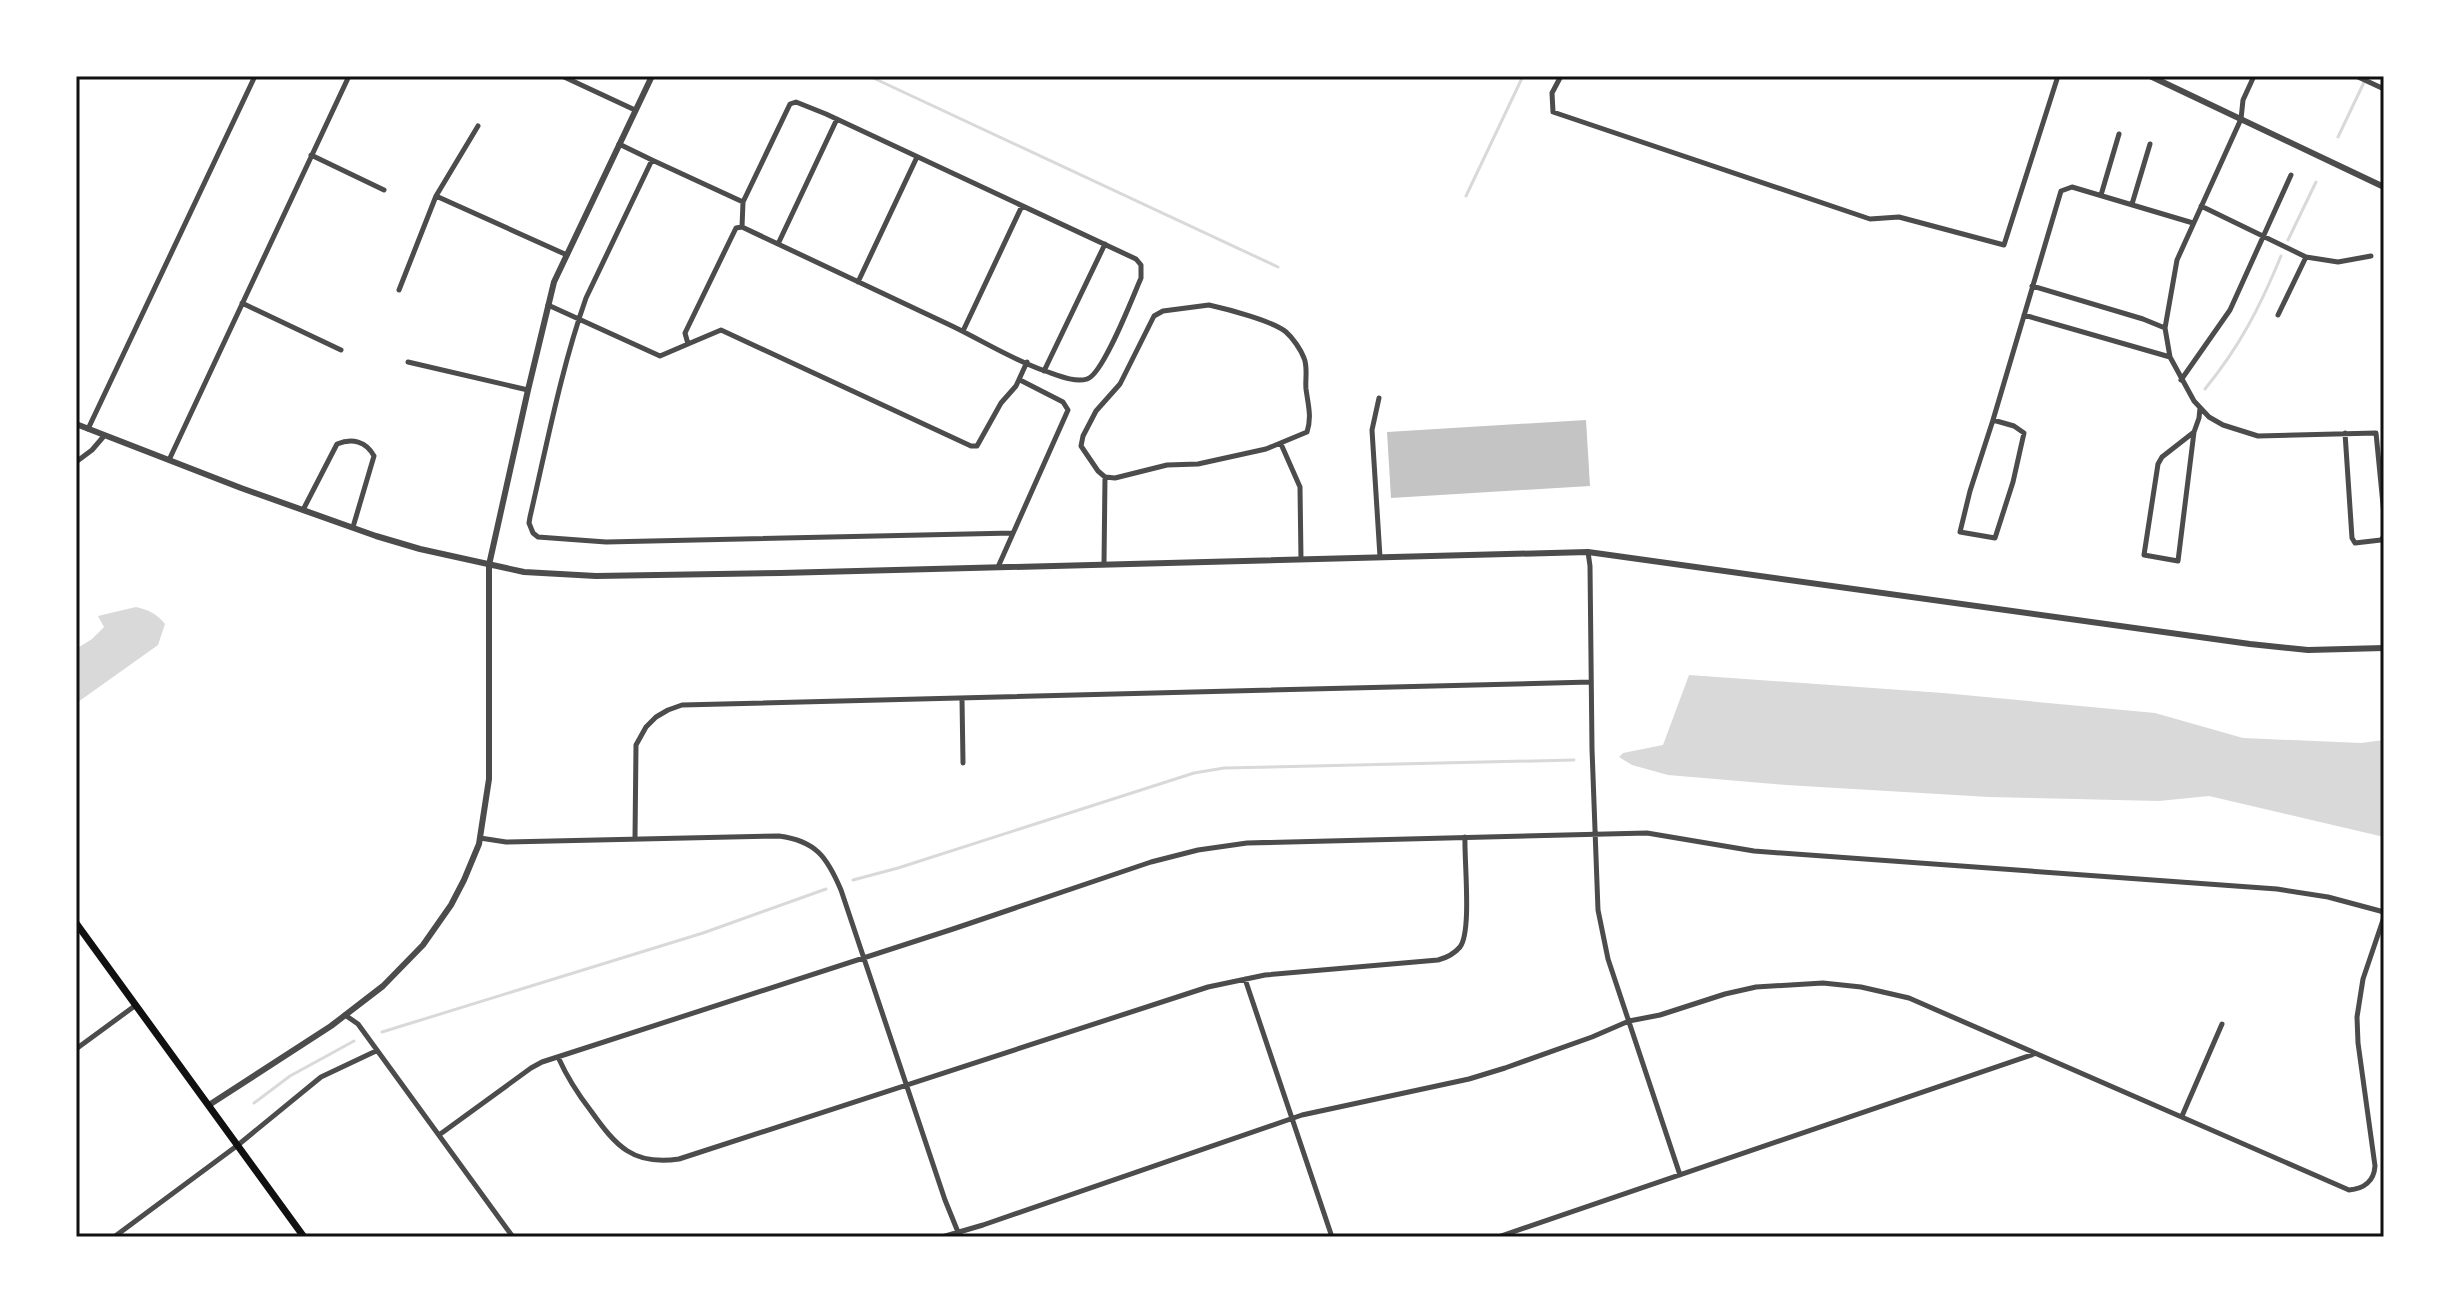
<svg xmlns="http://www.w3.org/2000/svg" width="2460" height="1313" viewBox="0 0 2460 1313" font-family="'Open Sans',sans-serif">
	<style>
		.water { fill: #d9d9d9 }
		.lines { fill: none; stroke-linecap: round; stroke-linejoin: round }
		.stream { stroke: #d9d9d9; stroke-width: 3 }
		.building { fill: #c4c4c4 }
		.minor { stroke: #4c4c4c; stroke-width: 5 }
		.tertiary { stroke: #4c4c4c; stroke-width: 6 }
		.secondary { stroke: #111; stroke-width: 7 }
		.neatline { fill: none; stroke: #111; stroke-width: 3 }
	</style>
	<rect width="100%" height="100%" fill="#fff"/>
	<path class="water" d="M 136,607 C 149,610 157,614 165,624 L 158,645 L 78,702 L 76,649 L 92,639 L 104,627 L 98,616 Z
		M 1689,675 L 1943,693 L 2155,713 L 2243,738 L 2361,743 L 2384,740 L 2384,837 L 2209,796 L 2159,801 L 1989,797 L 1786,785 L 1668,775 L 1632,765 L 1619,757 L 1623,753 L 1663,745 Z"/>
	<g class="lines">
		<path class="stream" d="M 869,76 L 1278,267
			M 2338,137 L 2367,76
			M 1466,196 L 1523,76
			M 2288,240 L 2316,182
			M 2205,389 C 2240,346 2260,307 2281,256
			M 853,880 L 898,868 L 1194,773 L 1224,768 L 1574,760
			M 382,1032 L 703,933 L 826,889
			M 254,1103 L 290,1076 L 354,1041"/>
	</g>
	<path class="building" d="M 1586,420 L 1590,486 L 1391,498 L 1387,432 Z"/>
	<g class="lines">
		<path class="minor" d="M 562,76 L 635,110
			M 1561,76 L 1552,93 L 1553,112 L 1870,219 L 1899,217 L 2004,245 L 2058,76
			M 2254,76 L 2243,100 L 2241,119 L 2177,260 L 2165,328 L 2170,357 L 2194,401 L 2209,417 L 2223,425 L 2258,436 L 2376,433 L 2384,515
			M 2356,76 L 2384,89
			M 619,144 L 652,160
			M 311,155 L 384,190
			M 2101,195 L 2119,134
			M 436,196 L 567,255
			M 743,202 L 652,160 L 586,298 C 561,369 547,444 530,517 L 529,523 L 533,533 L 538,537 L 606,542 L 1013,533
			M 2132,204 L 2150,144
			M 2201,206 L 2306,257 L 2338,262 L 2371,256
			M 742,227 C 812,260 882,293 952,326 C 983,341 1013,360 1045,371 C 1057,375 1075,383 1087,379 C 1103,375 1133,296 1141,278 L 1141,265 L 1136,259 L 826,114 L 796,102 L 790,104 L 743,202 L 742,227 L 736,228 L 685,333 L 688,344 L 721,330 L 971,446 L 977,446 L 1001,403 L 1016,386 L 1027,362
			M 778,244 L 837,119
			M 858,282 L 917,157
			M 2032,286 L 2143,319 L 2165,328
			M 399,290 L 436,196 L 478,126
			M 242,303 L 341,350
			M 548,305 L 660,356 L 688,344
			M 1209,305 C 1227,309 1273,321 1286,332 C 1293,338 1301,350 1304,358 C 1308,367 1305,379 1306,389 C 1308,404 1312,417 1307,432 L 1266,449 L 1198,464 L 1167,465 L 1115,478 L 1105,477 L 1098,471 L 1081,446 L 1083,436 L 1096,411 L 1120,384 L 1154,316 L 1163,311 Z
			M 2024,315 L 2170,357
			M 2278,315 L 2306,257
			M 963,331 L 1022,206
			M 408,362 L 528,390
			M 1044,371 L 1105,244
			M 2181,380 L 2230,310 L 2291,175
			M 1379,398 L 1372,430 L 1380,557
			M 1993,420 L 2061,191 L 2072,187 L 2193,223
			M 1993,420 L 2014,426 L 2024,433 L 2013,482 L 1995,538 L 1960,532 L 1970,491 Z
			M 88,429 L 255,76
			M 2194,432 L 2178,561 L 2144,555 L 2158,464 L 2162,457 Z
			M 2194,432 L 2199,418 L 2200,408
			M 2345,433 L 2352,538 L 2355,543 L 2381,540 L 2384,536
			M 1281,444 L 1300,487 L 1301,559
			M 169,460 L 349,76
			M 76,462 L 92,450 L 104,436
			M 303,510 L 337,444 C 352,438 366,441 374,456 L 353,527
			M 1588,552 L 1590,566 L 1592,749 L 1598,910 L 1608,959 L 1680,1175
			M 1104,564 L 1105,477
			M 998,567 L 1068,410 L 1063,402 L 1020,380
			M 962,699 L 963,763
			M 480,838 L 506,842 L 779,836 C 816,841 827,857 841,890 L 945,1200 L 960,1237
			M 635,839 L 636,745 L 646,727 L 656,717 L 668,710 L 682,705 L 1591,682
			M 1245,979 L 1332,1237
			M 345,1015 L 358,1024 L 513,1237
			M 76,1049 L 136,1005
			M 558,1057 C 567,1077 577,1093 591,1111 C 616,1146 633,1166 679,1159 L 1208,987 L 1265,975 L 1438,960 C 1446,958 1454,954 1460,947 C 1472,931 1464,860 1465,837
			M 2182,1116 L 2222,1024
			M 439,1135 L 531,1068 L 542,1062 L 953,929 L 1151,862 L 1198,850 L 1247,843 L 1647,833 L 1754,851 L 2277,889 L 2328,897 L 2384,912
			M 114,1237 L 238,1145 L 321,1077 L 376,1051
			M 942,1237 L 983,1225 L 1302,1115 L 1469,1079 L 1505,1068 L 1592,1037 L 1629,1021 L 1660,1015 L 1725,994 L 1756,987 L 1823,983 L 1861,987 L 1909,998 L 2349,1190 C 2364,1189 2374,1181 2375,1166 L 2358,1043 L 2357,1017 L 2363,979 L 2384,917
			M 1498,1237 L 2034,1054"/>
		<path class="tertiary" d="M 2150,76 L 2384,187
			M 76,424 L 241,488 L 376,536 L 420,549 L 524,572 L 596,576 L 781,573 L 1588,552 L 2250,644 L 2308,650 L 2384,648
			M 209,1105 L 331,1026 L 383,986 L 423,945 L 451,905 L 464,880 L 479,844 L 489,779 L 489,565 L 528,390 L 554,282 L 652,76"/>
		<path class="secondary" d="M 76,923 L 304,1237"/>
	</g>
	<rect width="2460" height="1313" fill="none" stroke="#ffffff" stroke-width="156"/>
	<rect x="78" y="78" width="2304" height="1157" class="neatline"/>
</svg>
